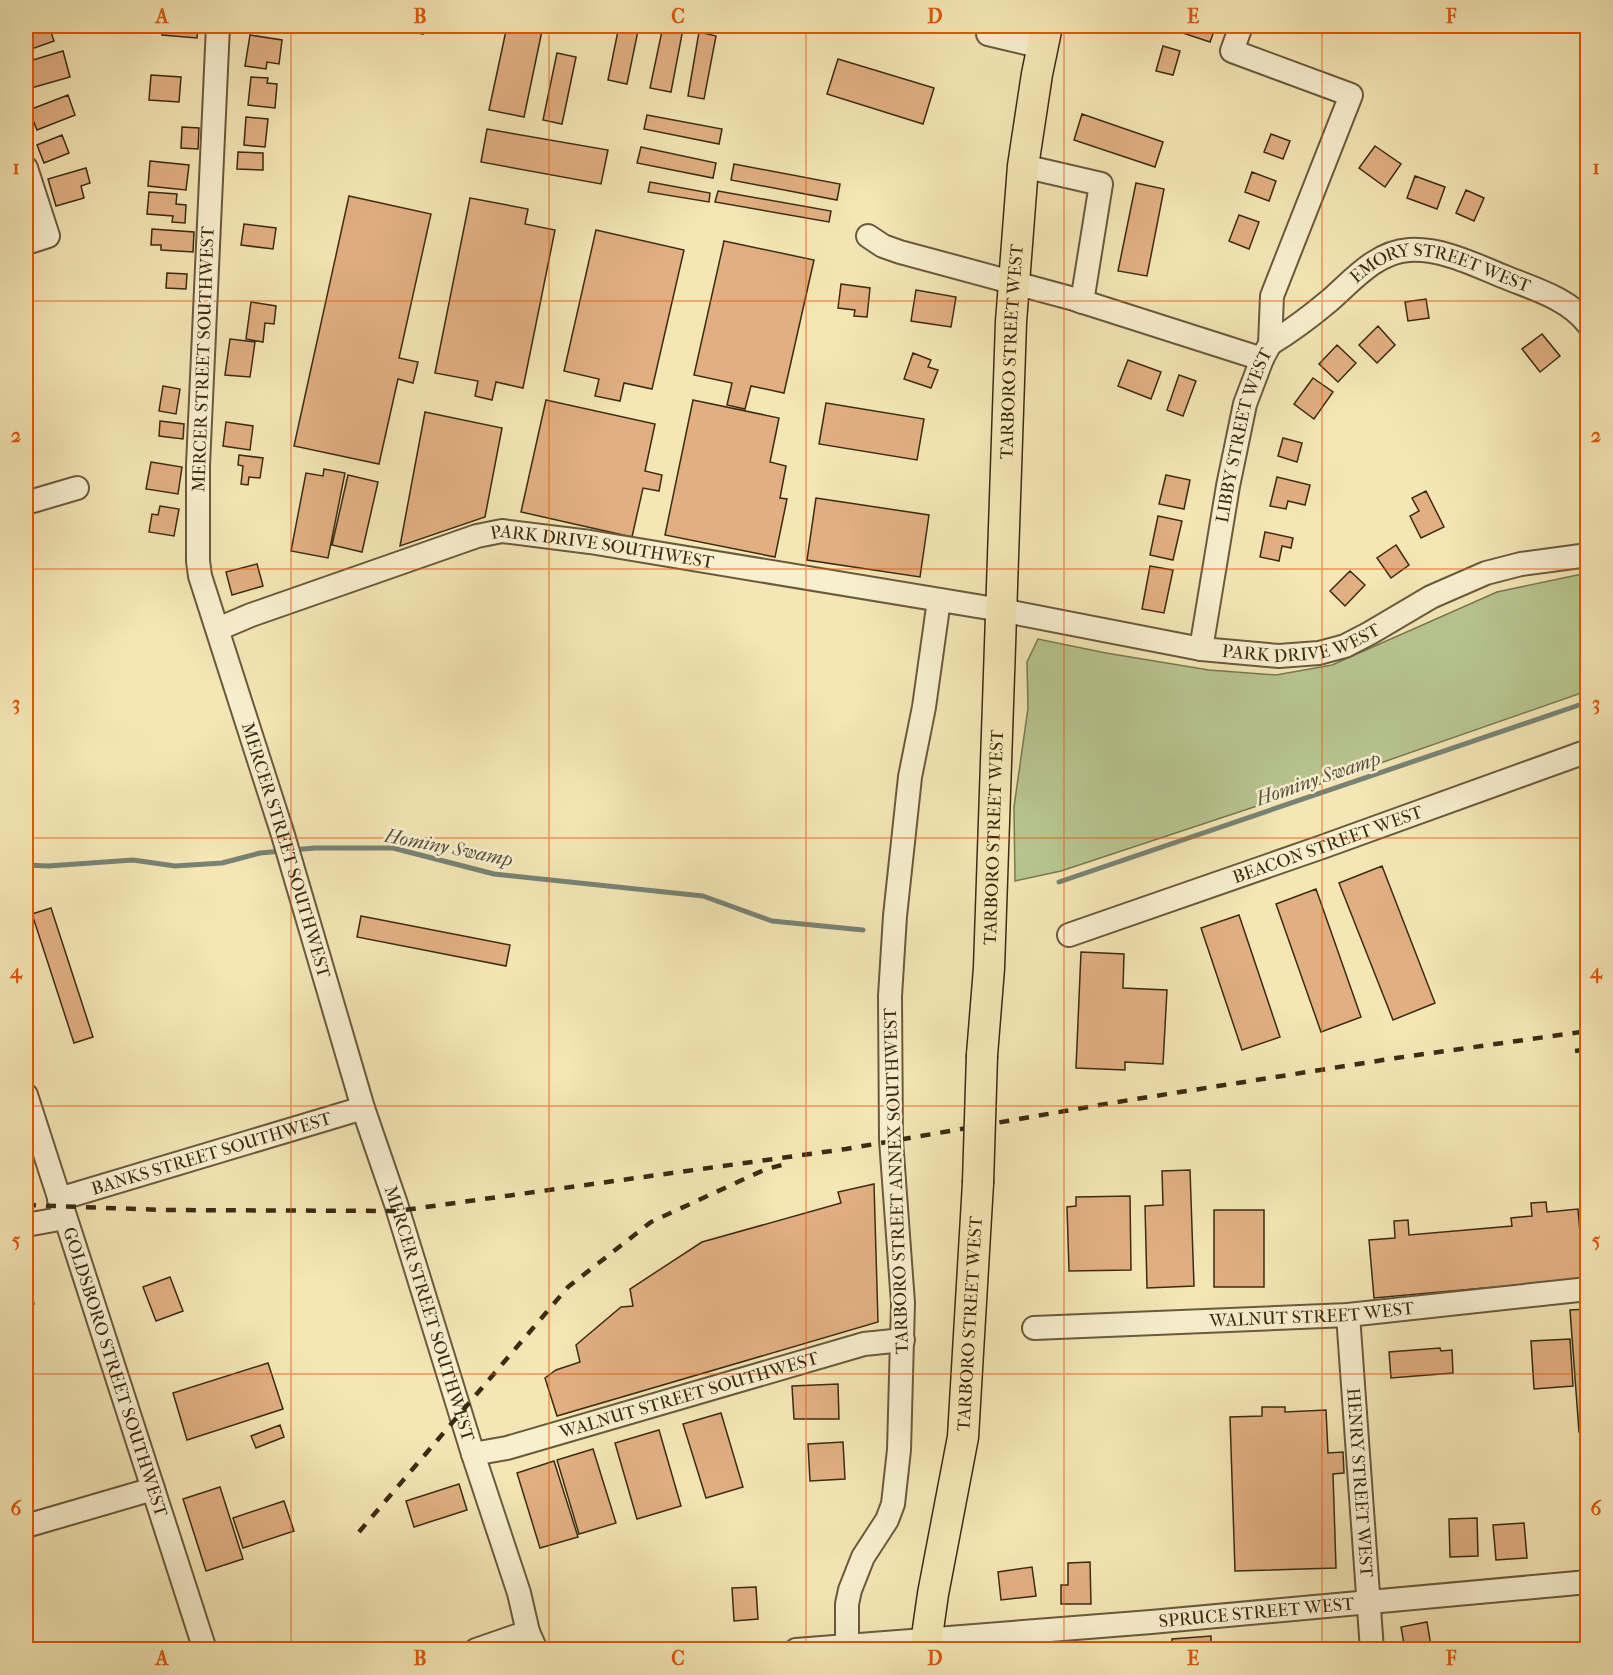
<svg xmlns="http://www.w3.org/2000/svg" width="1613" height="1675" viewBox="0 0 1613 1675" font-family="'IM FELL French Canon',serif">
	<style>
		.green { fill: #b8c690; stroke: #7a7852; stroke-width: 1.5 }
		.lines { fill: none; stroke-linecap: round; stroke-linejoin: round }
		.stream { stroke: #778376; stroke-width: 5 }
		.building { fill: #e1af82; stroke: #3c2b14; stroke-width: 1.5 }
		.minor-casing { stroke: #6a5a3c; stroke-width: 26 }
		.major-casing { stroke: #3c2b14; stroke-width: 33 }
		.minor { stroke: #f8efcf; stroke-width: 22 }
		.major { stroke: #f4e6b5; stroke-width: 30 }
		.rail { stroke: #3c2b14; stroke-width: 4.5; stroke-dasharray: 10 10; stroke-linecap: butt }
		.major-bridge-casing { stroke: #3c2b14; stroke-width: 33; stroke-linecap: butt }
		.major-bridge { stroke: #f4e6b5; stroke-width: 30 }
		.grid { fill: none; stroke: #df570c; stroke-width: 1.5; stroke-opacity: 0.55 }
		.labels { text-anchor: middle; stroke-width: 5; stroke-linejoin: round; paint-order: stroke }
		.street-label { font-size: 18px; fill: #3c2b14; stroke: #f8efcf }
		.water-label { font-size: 20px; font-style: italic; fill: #55503d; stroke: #f8efcf }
		.neatline { fill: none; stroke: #df570c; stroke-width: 2 }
		.grid-label { font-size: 20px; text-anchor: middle; font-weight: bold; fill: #df570c }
	</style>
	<rect width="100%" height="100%" fill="#f4e6b5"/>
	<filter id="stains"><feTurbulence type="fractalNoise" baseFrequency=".00333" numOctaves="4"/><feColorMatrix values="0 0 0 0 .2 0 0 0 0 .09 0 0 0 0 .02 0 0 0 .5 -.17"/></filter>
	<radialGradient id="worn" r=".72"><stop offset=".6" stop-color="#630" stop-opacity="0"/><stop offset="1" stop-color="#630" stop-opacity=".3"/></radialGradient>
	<path class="green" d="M 1587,573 L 1587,691 L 1257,806 L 1061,871 L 1015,881 L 1014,807 L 1028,708 L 1027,662 L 1038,639 L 1106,653 L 1209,670 L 1276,675 L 1332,665 L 1497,592 Z"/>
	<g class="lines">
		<path class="stream" d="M 292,850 L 315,848 L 393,848 L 494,874 L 703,896 L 772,921 L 863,930
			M 26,865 L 48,866 L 133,860 L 175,866 L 222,863 L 260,853 L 283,851
			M 1059,882 L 1588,702"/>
	</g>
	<path class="building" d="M 26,26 L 49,26 L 54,41 L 26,51 Z
		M 162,26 L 198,26 L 197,38 L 162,35 Z
		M 390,26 L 425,26 L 423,34 Z
		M 507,26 L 543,26 L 524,117 L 489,110 Z
		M 619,26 L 639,26 L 627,84 L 608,80 Z
		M 663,26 L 683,29 L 671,92 L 650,88 Z
		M 1182,26 L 1216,26 L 1210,42 L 1180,32 Z
		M 699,32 L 716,36 L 704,99 L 688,96 Z
		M 250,35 L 282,40 L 279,64 L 267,62 L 266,69 L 245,66 Z
		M 1163,46 L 1180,51 L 1173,75 L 1156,71 Z
		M 63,51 L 70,77 L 31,88 L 26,62 Z
		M 557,53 L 576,57 L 562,124 L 543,120 Z
		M 838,59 L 934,88 L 923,124 L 827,94 Z
		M 151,75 L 181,77 L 179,102 L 149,100 Z
		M 251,77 L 268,78 L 267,83 L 277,84 L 275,108 L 248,105 Z
		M 68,95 L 75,115 L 37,130 L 29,110 Z
		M 1082,114 L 1163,142 L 1155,167 L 1074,140 Z
		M 647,115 L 722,129 L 719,144 L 644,129 Z
		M 246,117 L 268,119 L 265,147 L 244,145 Z
		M 182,127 L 199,128 L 198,149 L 181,148 Z
		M 487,129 L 608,150 L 601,184 L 481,162 Z
		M 1271,134 L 1290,141 L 1283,159 L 1264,152 Z
		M 62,135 L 69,153 L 44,163 L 37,145 Z
		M 1375,146 L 1401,164 L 1385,187 L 1359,168 Z
		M 641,147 L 716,163 L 713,178 L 637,163 Z
		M 238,152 L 263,153 L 263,170 L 237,169 Z
		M 150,161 L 189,165 L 186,190 L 148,186 Z
		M 734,164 L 840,184 L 837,200 L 731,180 Z
		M 86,168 L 90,183 L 81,186 L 84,198 L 56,206 L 48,179 Z
		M 1252,172 L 1276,181 L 1269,201 L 1245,192 Z
		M 1415,176 L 1445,187 L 1437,209 L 1407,198 Z
		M 650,182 L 710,193 L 709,202 L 648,192 Z
		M 1136,183 L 1164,189 L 1147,276 L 1118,271 Z
		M 1466,190 L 1484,198 L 1474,221 L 1456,213 Z
		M 718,191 L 831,211 L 829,222 L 715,202 Z
		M 149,192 L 177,194 L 176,204 L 186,205 L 185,223 L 172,222 L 173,216 L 147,214 Z
		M 349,196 L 431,214 L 399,358 L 418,362 L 413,383 L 398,379 L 379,464 L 294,446 Z
		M 470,198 L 528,209 L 525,224 L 555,230 L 523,388 L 496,382 L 492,400 L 475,396 L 478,381 L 435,373 Z
		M 1239,215 L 1259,222 L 1249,249 L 1229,241 Z
		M 244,224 L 276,228 L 273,249 L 241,245 Z
		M 152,229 L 194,232 L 193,252 L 161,250 L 161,245 L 151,245 Z
		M 596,230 L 684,250 L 652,389 L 624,383 L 620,401 L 595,396 L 599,379 L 564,371 Z
		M 724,241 L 814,260 L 784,393 L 751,386 L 745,409 L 727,405 L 732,383 L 694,375 Z
		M 167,273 L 187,274 L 186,289 L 166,288 Z
		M 26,281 L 33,312 L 26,313 Z
		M 841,284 L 870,288 L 867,317 L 854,316 L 855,310 L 838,308 Z
		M 916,290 L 956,297 L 951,327 L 911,321 Z
		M 1426,299 L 1429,318 L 1408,321 L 1405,302 Z
		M 251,302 L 276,306 L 274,324 L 265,323 L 263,342 L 246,339 Z
		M 1378,326 L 1395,345 L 1377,363 L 1359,345 Z
		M 1542,334 L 1560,356 L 1540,372 L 1522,349 Z
		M 230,339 L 255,342 L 250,377 L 225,375 Z
		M 1337,345 L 1356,363 L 1338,382 L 1319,364 Z
		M 913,353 L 931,360 L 928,367 L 938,370 L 931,388 L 904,379 Z
		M 1128,360 L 1161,372 L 1151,399 L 1118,386 Z
		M 1179,375 L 1196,381 L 1183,416 L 1167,410 Z
		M 1313,378 L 1333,392 L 1314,419 L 1294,404 Z
		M 163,386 L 180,389 L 176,414 L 159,411 Z
		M 546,400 L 655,424 L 645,471 L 662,475 L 659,491 L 643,488 L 632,537 L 521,512 Z
		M 693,400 L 779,418 L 770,462 L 786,466 L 780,498 L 787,499 L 775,557 L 665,535 Z
		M 826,403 L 924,419 L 917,460 L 819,444 Z
		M 425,412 L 502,428 L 485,517 L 400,546 Z
		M 160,421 L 184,424 L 183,439 L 159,436 Z
		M 226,422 L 253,426 L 250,450 L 223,446 Z
		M 1283,438 L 1302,443 L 1297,462 L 1278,456 Z
		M 239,455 L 263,458 L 260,478 L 249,477 L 248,485 L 241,484 L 243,466 L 238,465 Z
		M 151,462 L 182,467 L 178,494 L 146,489 Z
		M 324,469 L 345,473 L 328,558 L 291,551 L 306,473 L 323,476 Z
		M 348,475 L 378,482 L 362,552 L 332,545 Z
		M 1166,475 L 1190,480 L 1184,509 L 1159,504 Z
		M 1277,477 L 1310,485 L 1305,505 L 1288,501 L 1286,509 L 1270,506 Z
		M 1426,491 L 1444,527 L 1421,538 L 1410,516 L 1419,511 L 1412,498 Z
		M 816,498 L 929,515 L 920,577 L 807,560 Z
		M 160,506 L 179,509 L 174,536 L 149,532 L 152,514 L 158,515 Z
		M 1158,516 L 1182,521 L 1173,560 L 1150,555 Z
		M 1265,532 L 1293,538 L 1291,548 L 1282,546 L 1279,561 L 1260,557 Z
		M 1396,545 L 1409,565 L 1391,578 L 1377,558 Z
		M 257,564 L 263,586 L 232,595 L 226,572 Z
		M 1150,566 L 1173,570 L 1164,613 L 1142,609 Z
		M 1350,571 L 1365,585 L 1345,606 L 1330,591 Z
		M 1382,866 L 1435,1003 L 1393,1020 L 1339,883 Z
		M 1316,889 L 1361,1017 L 1321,1032 L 1276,904 Z
		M 51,908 L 93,1037 L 74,1043 L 32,914 Z
		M 1239,915 L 1280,1037 L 1242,1050 L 1201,928 Z
		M 361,916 L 510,945 L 506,966 L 357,937 Z
		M 1081,952 L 1124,954 L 1123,988 L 1167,990 L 1163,1064 L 1125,1062 L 1125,1070 L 1076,1068 Z
		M 1190,1170 L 1194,1286 L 1147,1288 L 1145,1206 L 1163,1205 L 1162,1171 Z
		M 874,1184 L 878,1322 L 557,1416 L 545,1378 L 556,1370 L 580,1362 L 576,1345 L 621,1307 L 633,1306 L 630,1289 L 702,1242 L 841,1203 L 838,1192 Z
		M 1130,1196 L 1131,1270 L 1069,1271 L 1067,1207 L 1076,1206 L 1076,1197 Z
		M 1546,1202 L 1547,1212 L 1578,1209 L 1584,1279 L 1374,1298 L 1369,1240 L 1395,1238 L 1394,1221 L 1408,1220 L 1409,1235 L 1512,1226 L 1511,1218 L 1532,1216 L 1531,1203 Z
		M 1214,1210 L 1264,1210 L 1264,1287 L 1214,1287 Z
		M 170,1277 L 183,1311 L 156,1321 L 143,1287 Z
		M 26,1282 L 34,1304 L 26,1307 Z
		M 1588,1309 L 1588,1431 L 1579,1432 L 1570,1310 Z
		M 1570,1339 L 1573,1386 L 1534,1389 L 1531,1341 Z
		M 1440,1348 L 1441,1351 L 1452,1350 L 1453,1373 L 1391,1378 L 1389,1352 Z
		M 268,1363 L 283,1409 L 187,1440 L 173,1393 Z
		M 838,1384 L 839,1419 L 794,1419 L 792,1386 Z
		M 1262,1407 L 1285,1407 L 1285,1412 L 1326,1410 L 1328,1453 L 1343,1452 L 1344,1473 L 1333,1474 L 1336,1568 L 1235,1571 L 1230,1417 L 1262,1416 Z
		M 721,1413 L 743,1487 L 706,1498 L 683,1424 Z
		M 280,1425 L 284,1437 L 256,1448 L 251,1436 Z
		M 659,1430 L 681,1506 L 637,1519 L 615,1443 Z
		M 843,1442 L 845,1479 L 810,1481 L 808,1444 Z
		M 593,1449 L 616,1523 L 579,1534 L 557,1460 Z
		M 554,1461 L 578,1537 L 540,1548 L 517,1473 Z
		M 459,1484 L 467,1510 L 414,1527 L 406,1501 Z
		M 220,1487 L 243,1559 L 206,1571 L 183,1499 Z
		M 284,1501 L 294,1531 L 243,1548 L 233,1518 Z
		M 1477,1518 L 1478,1556 L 1450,1557 L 1449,1519 Z
		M 1524,1523 L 1527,1558 L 1496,1560 L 1493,1525 Z
		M 1090,1562 L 1091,1604 L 1061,1604 L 1061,1585 L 1068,1585 L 1068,1563 Z
		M 1032,1567 L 1036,1596 L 1001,1600 L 998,1572 Z
		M 756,1587 L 758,1619 L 734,1621 L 732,1588 Z
		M 1427,1622 L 1431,1646 L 1405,1650 L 1401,1627 Z
		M 1211,1636 L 1211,1650 L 1172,1650 L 1172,1639 Z
		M 1254,1645 L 1254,1650 L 1216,1650 L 1216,1648 Z
		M 1561,1646 L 1561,1650 L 1465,1650 Z"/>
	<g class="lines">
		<g class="minor-casing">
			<g id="minor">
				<path id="s1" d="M 218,26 L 198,465 L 198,561 L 200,576 L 283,835 L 363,1108 L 396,1204 L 473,1454 L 519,1593 L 528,1632 L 536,1650"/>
				<path d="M 988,34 L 1042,47"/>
				<path d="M 1023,166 L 1101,184 L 1082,302"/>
				<path d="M 26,168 L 48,236 L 26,243"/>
				<path d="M 868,236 L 883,246 L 900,252 L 1074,299 L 1262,359"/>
				<path id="s2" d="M 1270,344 C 1291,331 1310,317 1329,301 C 1352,281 1376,252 1409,250 C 1442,248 1475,265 1505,277 C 1534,289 1568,298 1588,324"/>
				<path d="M 26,503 L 77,488"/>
				<path id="s3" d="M 218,629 L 251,615 L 477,536 L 502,531 L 590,542 L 1001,610 L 1201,649 L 1279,656 L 1319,653 L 1345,646 L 1370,633 L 1431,597 L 1486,573 L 1521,564 L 1588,555"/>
				<path id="s4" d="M 1201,649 L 1228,486 L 1245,404 L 1262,359 L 1270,344 L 1272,296 L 1351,95 L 1232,51 L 1241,26"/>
				<path id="s5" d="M 1069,935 L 1322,847 L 1588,751"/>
				<path id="s6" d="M 26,1095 L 205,1650"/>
				<path id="s7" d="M 59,1199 L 363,1108"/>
				<path d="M 26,1225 L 65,1218"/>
				<path id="s8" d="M 1348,1315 L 1372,1650"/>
				<path id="s9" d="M 1034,1328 L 1348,1315 L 1588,1289"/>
				<path id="s10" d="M 473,1454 L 507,1448 L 864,1344 L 903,1340"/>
				<path d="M 26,1526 L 153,1489"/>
				<path d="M 847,1646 L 847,1604 L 850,1590 L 863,1557 L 887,1520 L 893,1504 L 899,1450 L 903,1303 L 891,1140 L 890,996 L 895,916 L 910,777 L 924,707 L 939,600"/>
				<path d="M 476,1650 L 528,1632"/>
				<path id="s11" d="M 796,1650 L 1151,1622 L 1588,1582"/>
			</g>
		</g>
		<g class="major-casing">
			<g id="major">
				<path id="s12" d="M 982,1055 L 989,968 L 1011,322 L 1023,166 L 1037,74 L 1047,26"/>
				<path id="s13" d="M 925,1650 L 933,1594 L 963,1437 L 978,1183"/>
			</g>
		</g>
		<use href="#minor" class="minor"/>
		<use href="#major" class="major"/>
		<path class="rail" d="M 1575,1051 L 1588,1049
			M 26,1205 L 164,1210 L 397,1211 L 846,1149 L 1117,1102 L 1396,1058 L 1588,1031
			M 359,1532 L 568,1287 L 651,1222 L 766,1169 L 782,1165"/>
		<g class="major-bridge-casing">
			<path id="major-bridge" d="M 978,1183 L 982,1055"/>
		</g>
		<use href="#major-bridge" class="major-bridge"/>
	</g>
	<path class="grid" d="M 291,26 L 291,1650M 549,26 L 549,1650M 806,26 L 806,1650M 1064,26 L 1064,1650M 1322,26 L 1322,1650M 26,301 L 1588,301M 26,569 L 1588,569M 26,838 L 1588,838M 26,1106 L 1588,1106M 26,1374 L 1588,1374"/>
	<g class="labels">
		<g class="street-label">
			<text dy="6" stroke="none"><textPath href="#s2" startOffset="201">EMORY STREET WEST</textPath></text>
			<text dy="6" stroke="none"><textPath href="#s12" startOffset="704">TARBORO STREET WEST</textPath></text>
			<text transform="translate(203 359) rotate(-88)" y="6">MERCER STREET SOUTHWEST</text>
			<text dy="6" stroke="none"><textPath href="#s4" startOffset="218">LIBBY STREET WEST</textPath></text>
			<text dy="6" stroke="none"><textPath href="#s3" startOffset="402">PARK DRIVE SOUTHWEST</textPath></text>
			<text dy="6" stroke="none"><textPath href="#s3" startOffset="1112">PARK DRIVE WEST</textPath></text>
			<text dy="6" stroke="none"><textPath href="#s12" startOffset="218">TARBORO STREET WEST</textPath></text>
			<text dy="6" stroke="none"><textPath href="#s5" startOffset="274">BEACON STREET WEST</textPath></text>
			<text dy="6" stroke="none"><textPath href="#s1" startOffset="838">MERCER STREET SOUTHWEST</textPath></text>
			<text dy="6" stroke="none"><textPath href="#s7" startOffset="159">BANKS STREET SOUTHWEST</textPath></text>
			<text transform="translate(896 1181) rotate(-92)" y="6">TARBORO STREET ANNEX SOUTHWEST</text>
			<text dy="6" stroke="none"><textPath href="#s1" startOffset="1323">MERCER STREET SOUTHWEST</textPath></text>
			<text dy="6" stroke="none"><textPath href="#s9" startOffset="278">WALNUT STREET WEST</textPath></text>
			<text dy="6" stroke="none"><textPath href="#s13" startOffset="330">TARBORO STREET WEST</textPath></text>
			<text dy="6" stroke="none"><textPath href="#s6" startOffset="291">GOLDSBORO STREET SOUTHWEST</textPath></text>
			<text dy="6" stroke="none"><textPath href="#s10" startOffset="224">WALNUT STREET SOUTHWEST</textPath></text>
			<text dy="6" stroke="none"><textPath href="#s8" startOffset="168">HENRY STREET WEST</textPath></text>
			<text dy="6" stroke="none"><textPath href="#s11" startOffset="462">SPRUCE STREET WEST</textPath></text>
		</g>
		<g class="water-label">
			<text transform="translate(1318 778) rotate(-19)" y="7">Hominy Swamp</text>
			<text transform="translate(449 847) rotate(11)" y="7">Hominy Swamp</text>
		</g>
	</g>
	<rect width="1613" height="1675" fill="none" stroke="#f4e6b5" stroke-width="66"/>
	<rect x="33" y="33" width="1547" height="1609" class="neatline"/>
	<g class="grid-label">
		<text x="162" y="23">A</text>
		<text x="420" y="23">B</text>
		<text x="678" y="23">C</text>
		<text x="935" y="23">D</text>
		<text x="1193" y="23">E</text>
		<text x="1451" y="23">F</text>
		<text x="16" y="174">1</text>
		<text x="1596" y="174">1</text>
		<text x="16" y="442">2</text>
		<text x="1596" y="442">2</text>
		<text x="16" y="710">3</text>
		<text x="1596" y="710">3</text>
		<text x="16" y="978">4</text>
		<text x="1596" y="978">4</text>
		<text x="16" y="1247">5</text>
		<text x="1596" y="1247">5</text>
		<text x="16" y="1515">6</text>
		<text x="1596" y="1515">6</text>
		<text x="162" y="1665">A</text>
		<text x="420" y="1665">B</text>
		<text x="678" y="1665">C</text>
		<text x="935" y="1665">D</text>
		<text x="1193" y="1665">E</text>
		<text x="1451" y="1665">F</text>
	</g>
	<rect width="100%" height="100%" filter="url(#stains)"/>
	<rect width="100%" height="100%" fill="url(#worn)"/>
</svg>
